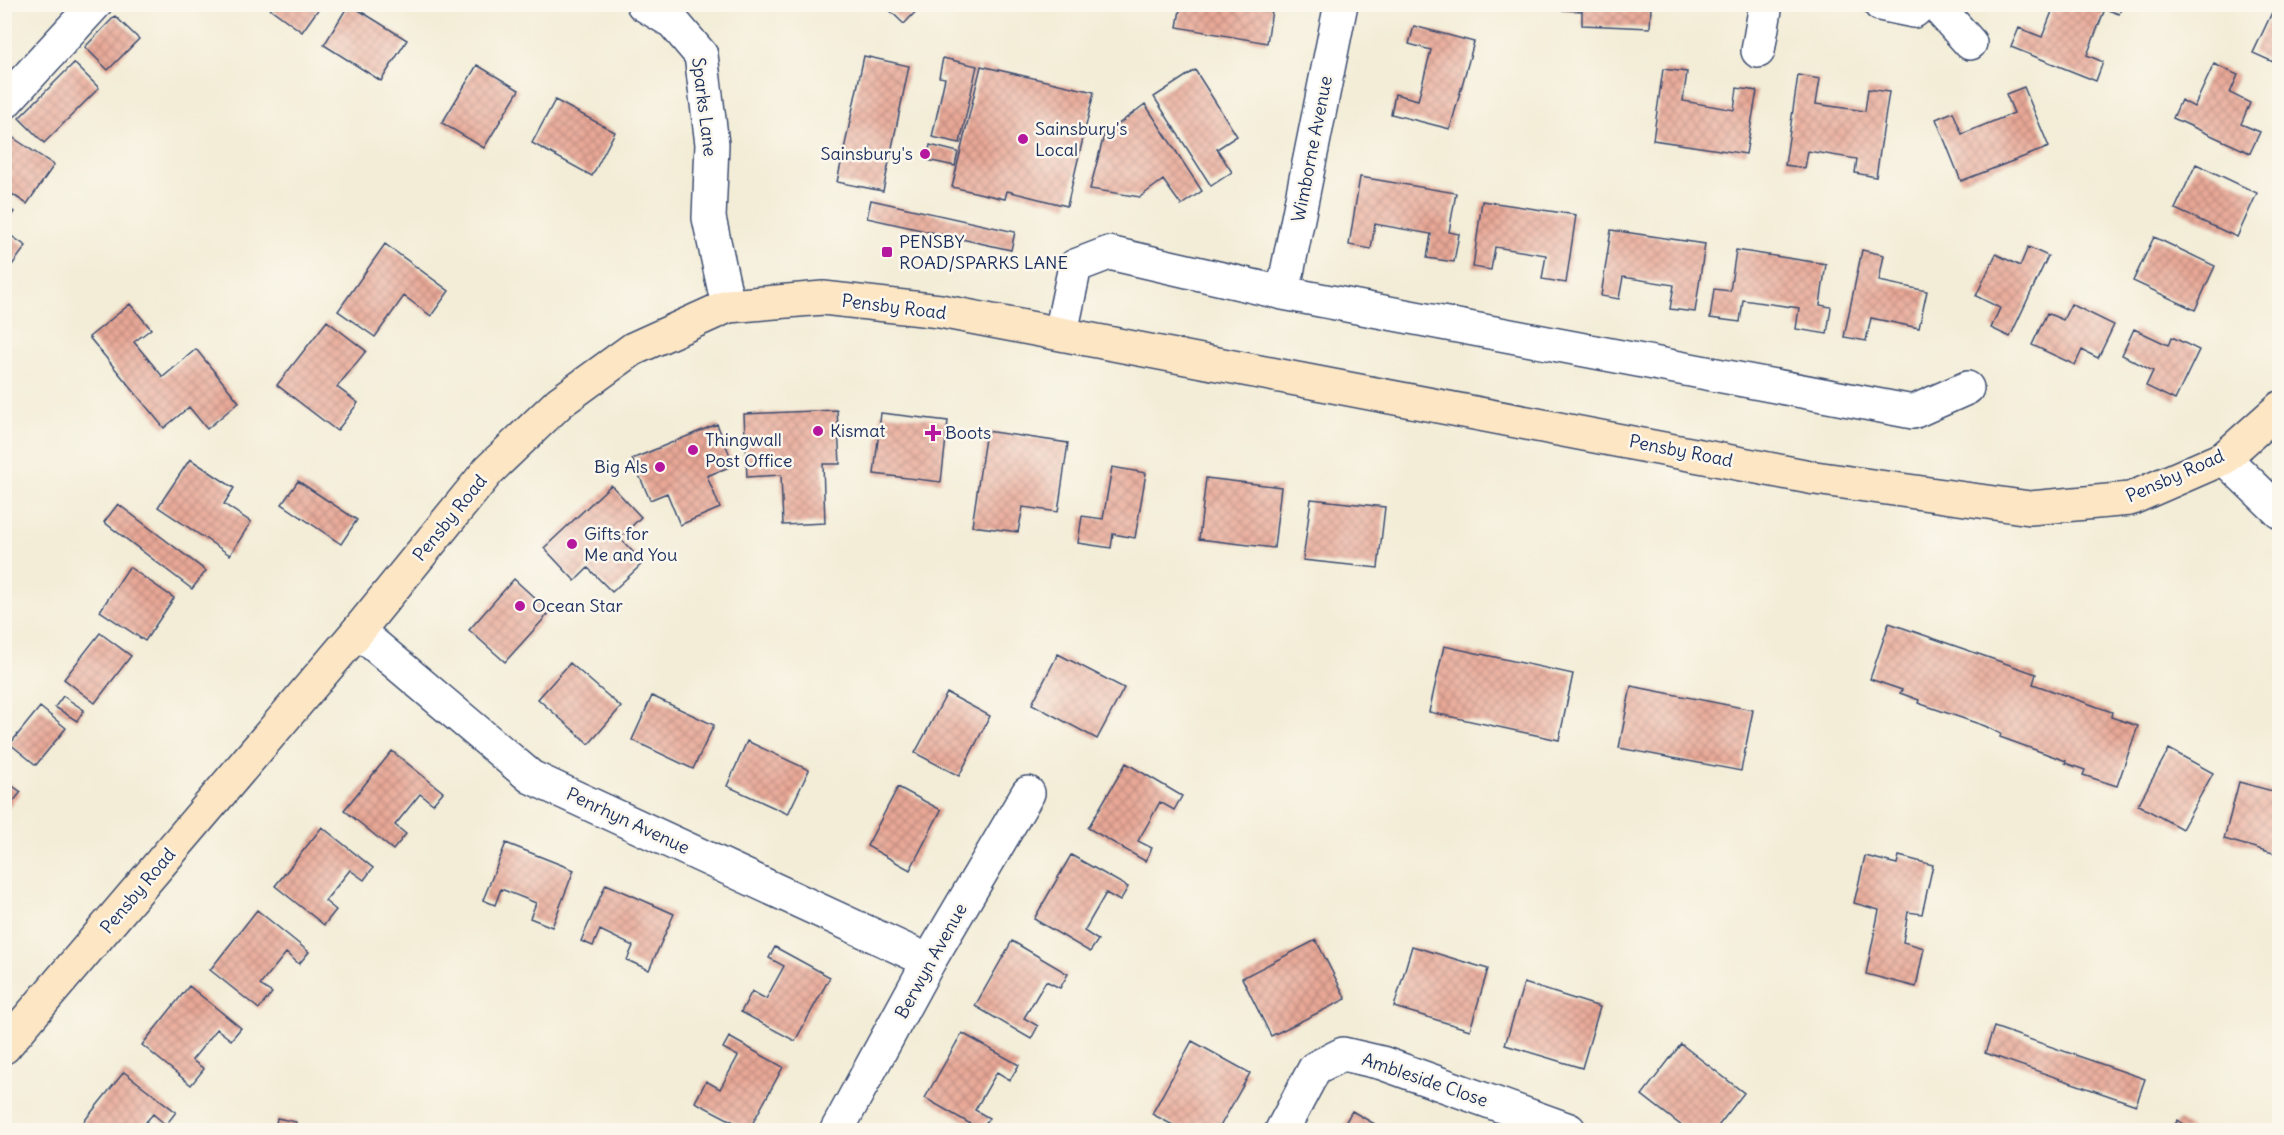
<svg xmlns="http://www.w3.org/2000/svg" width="2284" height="1135" viewBox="0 0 2284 1135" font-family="Delius,sans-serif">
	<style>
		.building { fill: url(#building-cross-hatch) }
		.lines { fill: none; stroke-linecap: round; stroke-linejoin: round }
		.street-casing { stroke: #3b4c70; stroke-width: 36 }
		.secondary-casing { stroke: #3b4c70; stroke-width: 36 }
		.street { stroke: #fff; stroke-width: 33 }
		.secondary { stroke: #fce6c4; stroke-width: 33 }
		.poi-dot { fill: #b5179e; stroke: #fbf7ec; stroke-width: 2 }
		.labels { text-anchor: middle; stroke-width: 5; stroke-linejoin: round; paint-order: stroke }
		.street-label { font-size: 18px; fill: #1b2f5e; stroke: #fbf7ec }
		.poi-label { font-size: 18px; fill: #1b2f5e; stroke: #fbf7ec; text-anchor: start }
	</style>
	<defs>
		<pattern id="building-cross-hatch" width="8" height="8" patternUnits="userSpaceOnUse" patternTransform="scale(1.5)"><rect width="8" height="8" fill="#e9a896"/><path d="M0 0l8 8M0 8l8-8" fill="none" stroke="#bc897e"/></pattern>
	</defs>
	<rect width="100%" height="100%" fill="#fbf7ec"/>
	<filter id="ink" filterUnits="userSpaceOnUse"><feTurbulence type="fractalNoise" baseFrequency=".0167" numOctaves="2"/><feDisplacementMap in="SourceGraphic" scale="12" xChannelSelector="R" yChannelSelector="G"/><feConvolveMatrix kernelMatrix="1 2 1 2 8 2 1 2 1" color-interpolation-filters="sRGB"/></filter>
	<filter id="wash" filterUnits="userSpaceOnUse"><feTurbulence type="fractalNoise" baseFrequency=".008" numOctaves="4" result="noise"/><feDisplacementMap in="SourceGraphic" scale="24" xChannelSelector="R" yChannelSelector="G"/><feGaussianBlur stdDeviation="1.35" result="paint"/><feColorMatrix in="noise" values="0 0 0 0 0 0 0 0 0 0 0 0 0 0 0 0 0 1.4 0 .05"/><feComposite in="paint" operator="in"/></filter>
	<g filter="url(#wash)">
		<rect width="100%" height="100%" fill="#f3edd7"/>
		<g id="blocks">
			<path class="building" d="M 264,4 L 322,4 L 302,32 Z
				M 349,4 L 407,40 L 381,81 L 324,45 Z
				M 883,4 L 923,4 L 904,24 Z
				M 1181,4 L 1273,4 L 1267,43 L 1177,27 Z
				M 1562,4 L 1651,7 L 1650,28 L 1582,25 L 1582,11 L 1562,10 Z
				M 2055,4 L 2123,4 L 2119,14 L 2105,9 L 2087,55 L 2103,62 L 2096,81 L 2011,47 L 2019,28 L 2042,37 Z
				M 2276,4 L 2280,4 L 2280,65 L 2253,53 Z
				M 115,16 L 139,39 L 108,70 L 85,47 Z
				M 1414,26 L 1474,42 L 1450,129 L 1391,114 L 1395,94 L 1418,100 L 1431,50 L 1409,44 Z
				M 864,56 L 909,66 L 883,191 L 837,182 Z
				M 943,58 L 977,66 L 960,143 L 932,137 L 945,78 L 939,77 Z
				M 74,63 L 99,88 L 44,143 L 19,118 Z
				M 2214,64 L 2238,75 L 2230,93 L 2250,103 L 2241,124 L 2260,132 L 2250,153 L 2173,118 L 2181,100 L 2194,107 Z
				M 477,65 L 519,90 L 484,148 L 442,123 Z
				M 981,66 L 1094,92 L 1067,206 L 1007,191 L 1005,199 L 952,187 Z
				M 1663,69 L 1687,72 L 1683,101 L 1734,110 L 1737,88 L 1757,91 L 1746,154 L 1653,140 Z
				M 1195,70 L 1237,136 L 1217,149 L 1232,172 L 1211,186 L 1154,97 Z
				M 1798,75 L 1820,79 L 1816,104 L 1865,111 L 1868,89 L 1889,92 L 1876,177 L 1855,173 L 1857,159 L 1808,151 L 1805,168 L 1785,165 Z
				M 2024,87 L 2049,147 L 1961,181 L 1936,119 L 1953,112 L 1962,134 L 2014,113 L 2006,94 Z
				M 555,100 L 615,132 L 592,176 L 532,143 Z
				M 1145,104 L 1202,191 L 1181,205 L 1163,180 L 1140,197 L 1090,189 L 1104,135 Z
				M 12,137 L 54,165 L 27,204 L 4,189 L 4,147 Z
				M 930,145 L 958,152 L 955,166 L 927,160 Z
				M 2196,164 L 2257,193 L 2237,237 L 2175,209 Z
				M 1360,177 L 1456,193 L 1449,232 L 1459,234 L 1454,262 L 1427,258 L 1431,234 L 1375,224 L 1371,249 L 1349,245 Z
				M 871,200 L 1015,232 L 1011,250 L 867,218 Z
				M 1482,201 L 1576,215 L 1566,283 L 1542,279 L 1546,255 L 1495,247 L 1491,270 L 1473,267 Z
				M 4,205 L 14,212 L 4,225 Z
				M 1611,230 L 1705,244 L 1695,312 L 1670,309 L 1674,285 L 1623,277 L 1619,299 L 1601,296 Z
				M 4,231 L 26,246 L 4,276 Z
				M 2154,237 L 2215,266 L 2195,310 L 2133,281 Z
				M 385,244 L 449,291 L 431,316 L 404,296 L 375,337 L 338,311 Z
				M 2028,247 L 2048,256 L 2010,337 L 1991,328 L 2000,308 L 1976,296 L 1996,254 L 2020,266 Z
				M 1736,250 L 1826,264 L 1820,305 L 1831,307 L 1827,334 L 1796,329 L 1799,308 L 1743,300 L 1740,322 L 1710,318 L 1714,289 L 1730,291 Z
				M 1862,250 L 1884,255 L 1879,281 L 1927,291 L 1919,328 L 1871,318 L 1866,341 L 1844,337 Z
				M 130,304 L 151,329 L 134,342 L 163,377 L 196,349 L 239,402 L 207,429 L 189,407 L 164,428 L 89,337 Z
				M 2071,304 L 2114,325 L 2098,358 L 2082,350 L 2075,365 L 2032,345 L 2047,313 L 2063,320 Z
				M 327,321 L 366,351 L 337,387 L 358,403 L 337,431 L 277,385 Z
				M 2134,329 L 2168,345 L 2172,337 L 2199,350 L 2175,400 L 2146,386 L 2153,371 L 2122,355 Z
				M 837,410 L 840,464 L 823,464 L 825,523 L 783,525 L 781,475 L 747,477 L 744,414 Z
				M 881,413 L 948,421 L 941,482 L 874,474 Z
				M 717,424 L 734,465 L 707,476 L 720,508 L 680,525 L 667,493 L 650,500 L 632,459 Z
				M 986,431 L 1068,443 L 1058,512 L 1023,507 L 1018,532 L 972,526 Z
				M 190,459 L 234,488 L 224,504 L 251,522 L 230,555 L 158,507 Z
				M 1112,467 L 1146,473 L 1135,538 L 1113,534 L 1111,548 L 1078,543 L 1082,516 L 1103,519 Z
				M 1206,478 L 1281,487 L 1274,548 L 1199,539 Z
				M 298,481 L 357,520 L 341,544 L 282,504 Z
				M 611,485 L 641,517 L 620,538 L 643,563 L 612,592 L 588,568 L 575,581 L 544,548 Z
				M 1311,499 L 1385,507 L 1378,568 L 1303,560 Z
				M 118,504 L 206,571 L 192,589 L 104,522 Z
				M 129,567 L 174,598 L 145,641 L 100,611 Z
				M 514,579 L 550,612 L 505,662 L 469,630 Z
				M 1889,623 L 2036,674 L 2033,684 L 2112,712 L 2111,717 L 2138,726 L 2117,786 L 2083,775 L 2085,770 L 2065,763 L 2066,761 L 2000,737 L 2001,734 L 1985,726 L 1918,703 L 1919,700 L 1900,693 L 1902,690 L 1870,679 Z
				M 100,633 L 131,656 L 95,703 L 64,679 Z
				M 1444,646 L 1573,674 L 1559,740 L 1429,712 Z
				M 1058,654 L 1124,688 L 1097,739 L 1032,704 Z
				M 570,663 L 621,707 L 589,744 L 538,699 Z
				M 1631,686 L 1753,710 L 1741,771 L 1619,748 Z
				M 947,693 L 990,716 L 959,776 L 915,753 Z
				M 63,696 L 84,710 L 77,721 L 55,707 Z
				M 652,696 L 714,725 L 693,769 L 632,740 Z
				M 40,707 L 66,728 L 36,765 L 10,744 Z
				M 747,741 L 809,770 L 788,814 L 727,786 Z
				M 2169,749 L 2213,773 L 2182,829 L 2138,805 Z
				M 392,751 L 443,792 L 433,804 L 420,794 L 395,825 L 406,834 L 393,850 L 344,810 Z
				M 1126,763 L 1182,796 L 1174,810 L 1160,802 L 1150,820 L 1138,841 L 1152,848 L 1145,861 L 1088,828 Z
				M 4,780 L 21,792 L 4,813 Z
				M 2239,782 L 2280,793 L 2280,855 L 2224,839 Z
				M 898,787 L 941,810 L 910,870 L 867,846 Z
				M 322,827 L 373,868 L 364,880 L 350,870 L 325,901 L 336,910 L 324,925 L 275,886 Z
				M 506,843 L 574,870 L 552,927 L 530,918 L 536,903 L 501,889 L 495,905 L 483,900 Z
				M 1071,855 L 1128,887 L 1120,901 L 1106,893 L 1084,931 L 1098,940 L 1090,952 L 1034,919 Z
				M 1865,856 L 1897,864 L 1899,856 L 1933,865 L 1922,914 L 1908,912 L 1903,942 L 1924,948 L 1916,987 L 1866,974 L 1879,910 L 1854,903 Z
				M 606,884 L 674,914 L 649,970 L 627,960 L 633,946 L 600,930 L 593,946 L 581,941 Z
				M 257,910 L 309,952 L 299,964 L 286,953 L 260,985 L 272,993 L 259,1009 L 210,970 Z
				M 1316,940 L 1346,999 L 1271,1036 L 1242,978 Z
				M 1012,941 L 1068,974 L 1060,988 L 1046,981 L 1024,1018 L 1038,1026 L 1031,1039 L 975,1006 Z
				M 1412,946 L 1488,969 L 1470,1030 L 1394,1007 Z
				M 775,947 L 830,977 L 795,1041 L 741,1012 L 752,991 L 766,999 L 784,966 L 769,958 Z
				M 1524,983 L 1600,1007 L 1582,1068 L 1505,1045 Z
				M 189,986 L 241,1028 L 231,1040 L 217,1029 L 192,1060 L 204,1069 L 191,1085 L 142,1045 Z
				M 1994,1027 L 2145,1079 L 2136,1105 L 1985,1053 Z
				M 962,1033 L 1019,1065 L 1010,1080 L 997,1072 L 975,1110 L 989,1118 L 981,1130 L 925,1098 Z
				M 729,1037 L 783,1067 L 749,1130 L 695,1102 L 706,1081 L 720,1089 L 738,1056 L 723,1048 Z
				M 1192,1041 L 1250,1073 L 1218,1130 L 1182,1130 L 1152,1114 Z
				M 1681,1044 L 1744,1093 L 1715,1130 L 1687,1130 L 1642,1095 Z
				M 124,1072 L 176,1112 L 166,1125 L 153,1114 L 139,1130 L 77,1130 Z
				M 1352,1111 L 1385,1130 L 1341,1130 Z
				M 277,1118 L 296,1122 L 295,1130 L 275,1130 Z
				M 2178,1120 L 2193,1130 L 2171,1130 Z"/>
		</g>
	</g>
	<g filter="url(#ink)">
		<use href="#blocks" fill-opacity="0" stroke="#3b4c70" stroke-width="1.5"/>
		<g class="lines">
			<g class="street-casing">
				<path id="street" d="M 643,4 L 673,22 L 701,55 L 712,144 L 709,218 L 728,306
					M 1880,4 L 1914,11 L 1922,4
					M 1935,4 L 1970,43
					M 1758,51 L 1766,4
					M 4,103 L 95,4
					M 1283,293 L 1341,4
					M 1061,333 L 1075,266 L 1109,253 L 1283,293 L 1913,412 L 1967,388
					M 2224,458 L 2280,512
					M 358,631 L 531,777 L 929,961
					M 837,1130 L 929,961 L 1028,793
					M 1282,1130 L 1315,1068 L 1343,1054 L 1382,1063 L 1569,1130"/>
			</g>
			<g class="secondary-casing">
				<path id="secondary" d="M 4,1047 L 358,631 L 489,470 L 560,402 L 633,349 L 728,306 L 823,298 L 940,311 L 1815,478 L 2030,508 L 2130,499 L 2224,458 L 2280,408"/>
			</g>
			<use href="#street" class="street"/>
			<use href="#secondary" class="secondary"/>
		</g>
	</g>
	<g class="poi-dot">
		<circle cx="1023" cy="139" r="6"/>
		<circle cx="925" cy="154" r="6"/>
		<rect x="881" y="246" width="12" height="12" rx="3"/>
		<circle cx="818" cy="431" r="6"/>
		<path d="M930 424h6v6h6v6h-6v6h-6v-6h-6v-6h6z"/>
		<circle cx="693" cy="450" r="6"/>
		<circle cx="660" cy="467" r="6"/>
		<circle cx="572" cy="544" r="6"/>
		<circle cx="520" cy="606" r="6"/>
	</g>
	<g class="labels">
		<g class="street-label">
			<text transform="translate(704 107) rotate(83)" y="6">Sparks Lane</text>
			<text transform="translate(1312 149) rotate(-79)" y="6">Wimborne Avenue</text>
			<text transform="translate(894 307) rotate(7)" y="6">Pensby Road</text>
			<text transform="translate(1681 451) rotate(11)" y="6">Pensby Road</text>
			<text transform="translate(2175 476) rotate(-24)" y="6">Pensby Road</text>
			<text transform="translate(450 518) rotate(-51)" y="6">Pensby Road</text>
			<text transform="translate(628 821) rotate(25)" y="6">Penrhyn Avenue</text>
			<text transform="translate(138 891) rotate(-50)" y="6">Pensby Road</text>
			<text transform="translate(931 961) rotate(-61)" y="6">Berwyn Avenue</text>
			<text transform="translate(1425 1080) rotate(19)" y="6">Ambleside Close</text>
		</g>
		<g class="poi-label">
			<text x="1035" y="135">Sainsbury's<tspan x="1035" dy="21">Local</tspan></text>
			<text x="913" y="160" text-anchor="end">Sainsbury's</text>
			<text x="899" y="248">PENSBY<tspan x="899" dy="21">ROAD/SPARKS LANE</tspan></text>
			<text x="830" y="437">Kismat</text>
			<text x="945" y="439">Boots</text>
			<text x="705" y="446">Thingwall<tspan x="705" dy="21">Post Office</tspan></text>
			<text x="648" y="473" text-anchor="end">Big Als</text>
			<text x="584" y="540">Gifts for<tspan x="584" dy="21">Me and You</tspan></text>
			<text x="532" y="612">Ocean Star</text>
		</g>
	</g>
	<rect width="2284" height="1135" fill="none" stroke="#fbf7ec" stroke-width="24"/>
</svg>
